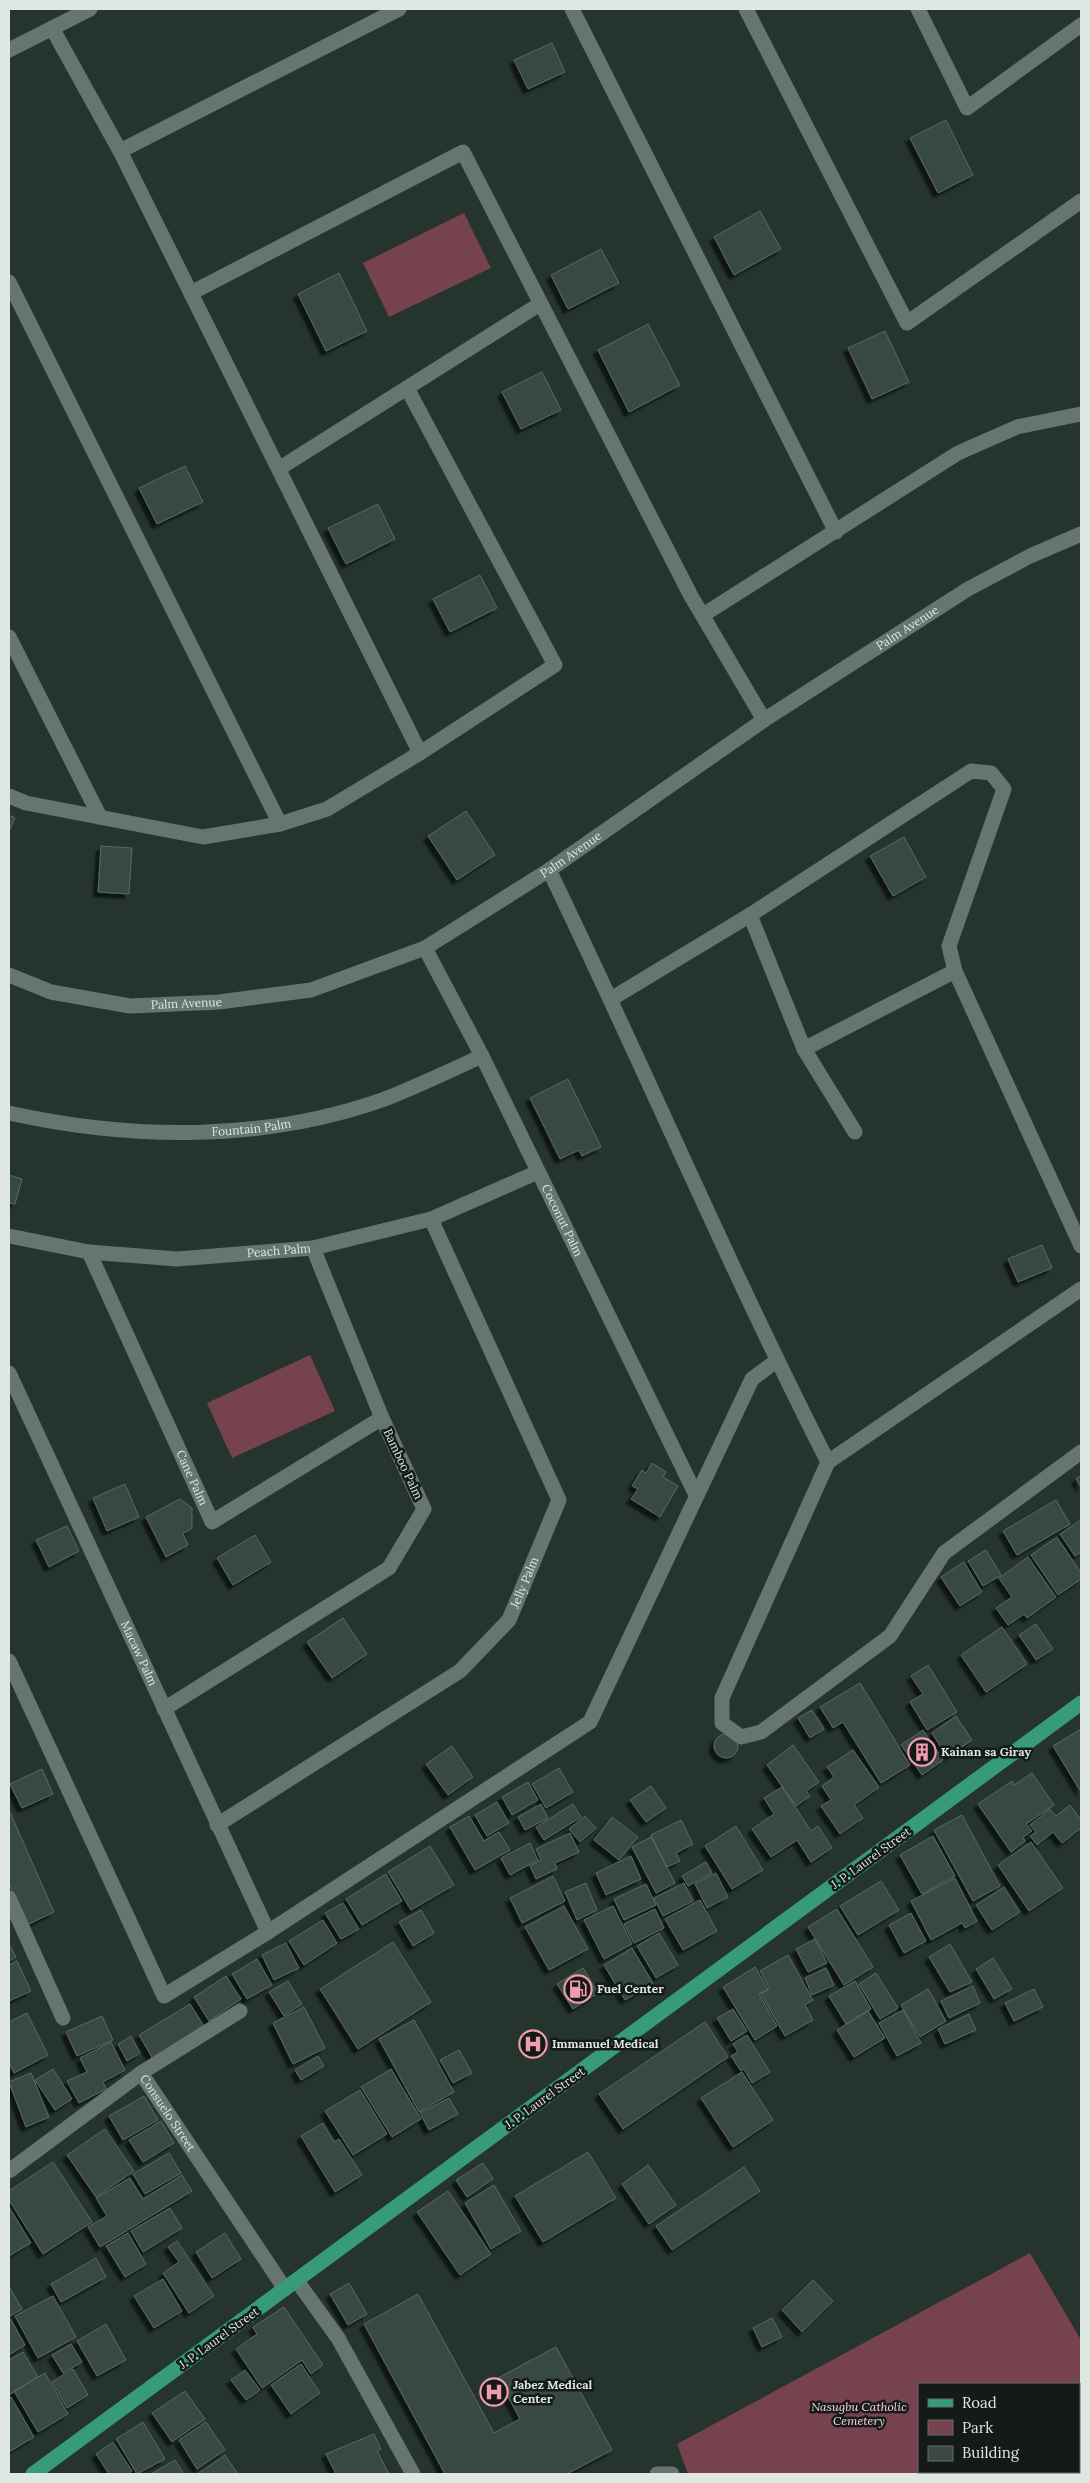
<svg xmlns="http://www.w3.org/2000/svg" width="1090" height="2483" viewBox="0 0 1090 2483" font-family="Lora,serif">
	<style>
		.green { fill: #764250; fill-rule: evenodd }
		.building { fill: #394942; stroke: #596961; filter: url(#shadow) }
		.lines { fill: none; stroke-linecap: round; stroke-linejoin: round }
		.minor { stroke: #66766e; stroke-width: 15 }
		.major { stroke: #379b7b; stroke-width: 15 }
		.labels { text-anchor: middle; stroke-width: 5; stroke-linejoin: round; paint-order: stroke }
		.street-label { font-size: 12px; fill: #dee7e2; stroke: #131a17 }
		.poi-label { font-size: 12px; font-weight: bold; fill: #dee7e2; stroke: #131a17; text-anchor: start }
		.park-label { font-size: 12px; font-style: italic; fill: #fed5de; stroke: #131a17 }
	</style>
	<defs>
		<filter id="shadow"><feDropShadow dx="-4.5" dy="4.5" stdDeviation="1" flood-color="#0009"/></filter>
	</defs>
	<rect width="100%" height="100%" fill="#25342d"/>
	<path class="green" d="M 464,213 L 491,268 L 389,317 L 363,263 Z
		M 310,1355 L 335,1411 L 232,1458 L 207,1403 Z
		M 1030,2253 L 1081,2340 L 1081,2474 L 688,2474 L 677,2444 ZM 919,2384 L 1079,2384 L 1079,2472 L 919,2472 Z"/>
	<path class="building" d="M 552,43 L 565,72 L 528,89 L 514,60 Z
		M 946,120 L 973,175 L 938,193 L 910,138 Z
		M 760,211 L 781,249 L 734,275 L 714,237 Z
		M 601,249 L 619,283 L 568,309 L 551,275 Z
		M 339,273 L 367,331 L 326,351 L 298,294 Z
		M 648,324 L 680,385 L 629,412 L 598,350 Z
		M 885,331 L 909,382 L 872,399 L 848,348 Z
		M 542,372 L 561,410 L 521,429 L 502,392 Z
		M 185,466 L 203,502 L 157,524 L 139,488 Z
		M 378,504 L 395,539 L 346,564 L 328,528 Z
		M 480,575 L 497,608 L 450,632 L 433,599 Z
		M 466,811 L 495,855 L 457,880 L 428,836 Z
		M 9,815 L 15,818 L 9,831 Z
		M 904,837 L 926,877 L 893,896 L 870,856 Z
		M 101,846 L 132,848 L 129,894 L 98,892 Z
		M 568,1079 L 601,1147 L 582,1156 L 579,1150 L 560,1159 L 530,1098 Z
		M 9,1175 L 22,1179 L 15,1204 L 9,1203 Z
		M 1042,1245 L 1052,1268 L 1018,1282 L 1008,1259 Z
		M 652,1463 L 666,1472 L 663,1477 L 678,1486 L 660,1517 L 631,1499 L 638,1489 L 632,1486 L 642,1470 L 646,1473 Z
		M 1081,1475 L 1081,1487 L 1076,1479 Z
		M 125,1484 L 139,1517 L 107,1531 L 93,1498 Z
		M 180,1499 L 192,1508 L 192,1528 L 183,1534 L 188,1545 L 166,1557 L 146,1517 Z
		M 1056,1500 L 1070,1524 L 1017,1555 L 1003,1531 Z
		M 1081,1520 L 1081,1552 L 1075,1556 L 1060,1534 Z
		M 67,1526 L 79,1551 L 49,1567 L 36,1540 Z
		M 255,1535 L 271,1562 L 233,1585 L 217,1558 Z
		M 1057,1537 L 1081,1573 L 1081,1579 L 1058,1595 L 1031,1555 Z
		M 986,1550 L 1001,1575 L 983,1586 L 968,1561 Z
		M 1028,1557 L 1056,1597 L 1027,1618 L 1024,1614 L 1008,1625 L 996,1608 L 1012,1597 L 999,1578 Z
		M 964,1562 L 982,1592 L 960,1606 L 941,1577 Z
		M 343,1618 L 367,1654 L 332,1678 L 307,1642 Z
		M 1036,1624 L 1053,1649 L 1036,1660 L 1019,1635 Z
		M 1002,1627 L 1027,1664 L 986,1692 L 961,1655 Z
		M 928,1665 L 957,1712 L 927,1730 L 910,1702 L 923,1694 L 911,1676 Z
		M 860,1683 L 910,1765 L 881,1783 L 843,1722 L 833,1728 L 820,1707 Z
		M 812,1710 L 824,1729 L 810,1738 L 798,1718 Z
		M 956,1716 L 972,1740 L 947,1757 L 932,1733 Z
		M 1081,1729 L 1081,1792 L 1053,1746 Z
		M 923,1730 L 943,1760 L 922,1775 L 901,1745 Z
		M714 1746a12 12 0 1 1 24 0a12 12 0 1 1-24 0Z
		M 793,1745 L 819,1782 L 806,1791 L 810,1796 L 796,1806 L 767,1765 Z
		M 452,1746 L 473,1777 L 448,1795 L 426,1764 Z
		M 853,1750 L 879,1787 L 854,1805 L 863,1818 L 840,1834 L 821,1806 L 831,1800 L 822,1786 L 834,1777 L 827,1767 Z
		M 559,1768 L 573,1792 L 546,1808 L 532,1784 Z
		M 42,1769 L 53,1794 L 22,1808 L 10,1784 Z
		M 1032,1773 L 1054,1805 L 1026,1824 L 1032,1831 L 1023,1837 L 1025,1841 L 1011,1852 L 978,1804 L 1012,1781 L 1014,1785 Z
		M 528,1782 L 538,1800 L 512,1815 L 502,1797 Z
		M 651,1786 L 666,1808 L 646,1822 L 630,1800 Z
		M 782,1787 L 811,1831 L 818,1826 L 832,1848 L 811,1862 L 797,1840 L 771,1857 L 752,1829 L 774,1814 L 764,1798 Z
		M 497,1802 L 509,1823 L 487,1836 L 475,1815 Z
		M 541,1804 L 548,1818 L 525,1830 L 518,1817 Z
		M 573,1804 L 581,1817 L 544,1840 L 536,1827 Z
		M 1070,1805 L 1081,1820 L 1081,1828 L 1062,1843 L 1053,1832 L 1037,1845 L 1030,1836 L 1036,1832 L 1030,1825 L 1050,1809 L 1056,1816 Z
		M 9,1810 L 54,1912 L 27,1925 L 9,1884 Z
		M 962,1815 L 1000,1886 L 973,1901 L 934,1830 Z
		M 469,1816 L 484,1841 L 499,1832 L 510,1850 L 475,1870 L 450,1827 Z
		M 585,1816 L 596,1828 L 580,1842 L 569,1829 Z
		M 612,1817 L 638,1837 L 619,1860 L 594,1840 Z
		M 681,1820 L 693,1844 L 676,1853 L 680,1861 L 667,1867 L 651,1835 Z
		M 736,1826 L 763,1870 L 732,1889 L 705,1846 Z
		M 570,1833 L 579,1852 L 555,1863 L 557,1869 L 536,1879 L 530,1866 L 541,1860 L 536,1849 Z
		M 933,1836 L 955,1876 L 922,1894 L 900,1855 Z
		M 651,1837 L 675,1883 L 656,1893 L 632,1847 Z
		M 1031,1842 L 1063,1888 L 1029,1911 L 998,1865 Z
		M 530,1843 L 538,1860 L 510,1875 L 501,1858 Z
		M 430,1846 L 454,1885 L 411,1910 L 388,1872 Z
		M 631,1856 L 641,1879 L 606,1895 L 596,1873 Z
		M 706,1862 L 712,1873 L 688,1886 L 682,1876 Z
		M 716,1873 L 728,1897 L 707,1908 L 695,1884 Z
		M 386,1874 L 402,1901 L 362,1925 L 346,1899 Z
		M 553,1876 L 565,1901 L 522,1923 L 510,1898 Z
		M 955,1878 L 977,1921 L 965,1928 L 962,1923 L 931,1940 L 911,1901 Z
		M 881,1881 L 899,1910 L 858,1935 L 840,1906 Z
		M 586,1883 L 597,1910 L 577,1920 L 565,1892 Z
		M 684,1883 L 693,1901 L 663,1916 L 654,1898 Z
		M 646,1884 L 656,1905 L 624,1920 L 614,1899 Z
		M 1004,1887 L 1020,1912 L 992,1930 L 976,1905 Z
		M 700,1900 L 717,1931 L 683,1950 L 665,1919 Z
		M 343,1903 L 359,1929 L 341,1939 L 325,1913 Z
		M 564,1906 L 588,1949 L 549,1970 L 525,1927 Z
		M 613,1906 L 632,1944 L 604,1959 L 584,1920 Z
		M 655,1909 L 664,1928 L 634,1943 L 624,1924 Z
		M 837,1909 L 873,1967 L 844,1985 L 808,1927 Z
		M 421,1910 L 434,1933 L 413,1946 L 399,1922 Z
		M 911,1913 L 926,1941 L 904,1953 L 889,1925 Z
		M 323,1920 L 337,1943 L 304,1965 L 289,1941 Z
		M 659,1933 L 678,1965 L 656,1978 L 637,1946 Z
		M 815,1939 L 827,1963 L 808,1972 L 796,1949 Z
		M 393,1942 L 431,2002 L 358,2049 L 320,1989 Z
		M 286,1943 L 299,1968 L 274,1980 L 262,1955 Z
		M 9,1944 L 16,1957 L 9,1961 Z
		M 950,1944 L 972,1982 L 950,1992 L 929,1957 Z
		M 632,1948 L 653,1983 L 625,2000 L 604,1965 Z
		M 788,1955 L 813,2000 L 805,2005 L 813,2020 L 785,2036 L 761,1994 L 770,1989 L 760,1971 Z
		M 993,1958 L 1012,1989 L 994,1999 L 976,1969 Z
		M 257,1959 L 272,1985 L 247,1999 L 232,1974 Z
		M 17,1961 L 31,1991 L 9,2001 L 9,1965 Z
		M 755,1967 L 768,1989 L 759,1994 L 777,2026 L 755,2040 L 723,1987 Z
		M 583,1968 L 598,1993 L 573,2009 L 557,1984 Z
		M 826,1968 L 834,1985 L 812,1995 L 805,1978 Z
		M 876,1973 L 898,2008 L 880,2019 L 859,1984 Z
		M 226,1976 L 241,1999 L 209,2021 L 194,1997 Z
		M 288,1981 L 302,2004 L 284,2016 L 269,1992 Z
		M 855,1981 L 871,2009 L 846,2024 L 829,1996 Z
		M 973,1986 L 980,2003 L 949,2018 L 941,2001 Z
		M 928,1989 L 946,2021 L 920,2037 L 901,2005 Z
		M 1034,1989 L 1043,2007 L 1014,2021 L 1005,2003 Z
		M 190,2004 L 205,2028 L 153,2059 L 139,2035 Z
		M 304,2007 L 325,2048 L 293,2064 L 273,2023 Z
		M 733,2009 L 747,2031 L 731,2041 L 717,2018 Z
		M 903,2010 L 921,2043 L 897,2056 L 879,2023 Z
		M 868,2011 L 885,2038 L 854,2057 L 837,2030 Z
		M 27,2013 L 48,2055 L 14,2073 L 9,2063 L 9,2022 Z
		M 969,2014 L 976,2030 L 945,2044 L 938,2029 Z
		M 102,2016 L 113,2040 L 77,2056 L 66,2032 Z
		M 414,2020 L 454,2092 L 419,2112 L 379,2039 Z
		M 705,2022 L 728,2057 L 623,2129 L 599,2094 Z
		M 747,2035 L 770,2072 L 752,2083 L 744,2069 L 741,2071 L 731,2056 L 738,2052 L 733,2044 Z
		M 131,2036 L 140,2053 L 127,2061 L 118,2044 Z
		M 111,2042 L 125,2070 L 103,2082 L 106,2089 L 79,2103 L 67,2081 L 87,2072 L 80,2058 Z
		M 459,2050 L 472,2073 L 453,2083 L 440,2060 Z
		M 318,2056 L 324,2066 L 301,2080 L 295,2070 Z
		M 53,2069 L 72,2099 L 55,2110 L 35,2080 Z
		M 391,2069 L 421,2119 L 392,2137 L 361,2087 Z
		M 742,2072 L 773,2120 L 733,2147 L 701,2098 Z
		M 31,2073 L 49,2117 L 26,2127 L 9,2082 Z
		M 360,2090 L 387,2134 L 353,2155 L 325,2111 Z
		M 144,2096 L 158,2120 L 123,2140 L 109,2116 Z
		M 449,2098 L 458,2114 L 429,2130 L 420,2113 Z
		M 161,2121 L 174,2143 L 143,2162 L 129,2140 Z
		M 323,2123 L 334,2142 L 339,2139 L 362,2175 L 335,2192 L 301,2136 Z
		M 105,2129 L 134,2171 L 96,2197 L 67,2155 Z
		M 588,2152 L 616,2198 L 543,2242 L 515,2196 Z
		M 169,2153 L 181,2173 L 145,2194 L 133,2174 Z
		M 53,2162 L 92,2222 L 43,2254 L 9,2200 L 9,2191 Z
		M 483,2163 L 493,2179 L 467,2197 L 456,2180 Z
		M 648,2165 L 676,2205 L 649,2224 L 622,2184 Z
		M 744,2167 L 760,2191 L 672,2250 L 656,2226 Z
		M 182,2175 L 192,2191 L 100,2247 L 88,2227 L 107,2216 L 96,2198 L 130,2178 L 143,2199 Z
		M 494,2185 L 521,2231 L 491,2249 L 465,2203 Z
		M 448,2191 L 491,2254 L 460,2275 L 417,2212 Z
		M 9,2207 L 31,2243 L 9,2256 Z
		M 170,2208 L 182,2228 L 143,2252 L 131,2231 Z
		M 128,2233 L 146,2264 L 125,2277 L 106,2246 Z
		M 225,2233 L 241,2259 L 212,2278 L 196,2252 Z
		M 177,2241 L 214,2296 L 189,2313 L 163,2273 L 179,2262 L 168,2247 Z
		M 96,2258 L 106,2277 L 61,2302 L 51,2284 Z
		M 163,2279 L 182,2311 L 154,2328 L 134,2296 Z
		M 813,2280 L 833,2301 L 802,2332 L 782,2310 Z
		M 349,2283 L 367,2314 L 348,2325 L 330,2294 Z
		M 9,2286 L 22,2309 L 9,2317 Z
		M 418,2294 L 494,2433 L 520,2419 L 498,2378 L 556,2347 L 612,2450 L 567,2474 L 445,2474 L 364,2324 Z
		M 53,2296 L 76,2337 L 38,2358 L 15,2316 Z
		M 284,2307 L 323,2365 L 311,2374 L 302,2360 L 262,2388 L 236,2349 L 257,2334 L 253,2327 Z
		M 10,2318 L 25,2345 L 9,2355 L 9,2319 Z
		M 772,2318 L 782,2337 L 762,2347 L 753,2328 Z
		M 106,2324 L 126,2360 L 97,2376 L 77,2341 Z
		M 71,2344 L 82,2362 L 63,2373 L 52,2355 Z
		M 23,2352 L 38,2377 L 9,2395 L 9,2360 Z
		M 301,2364 L 320,2393 L 291,2414 L 271,2385 Z
		M 73,2369 L 88,2395 L 67,2408 L 52,2382 Z
		M 245,2370 L 260,2390 L 246,2400 L 231,2380 Z
		M 45,2373 L 68,2414 L 38,2432 L 14,2391 Z
		M 185,2391 L 205,2419 L 172,2442 L 152,2413 Z
		M 11,2397 L 34,2437 L 9,2452 L 9,2398 Z
		M 143,2422 L 165,2459 L 137,2474 L 116,2439 Z
		M 206,2422 L 225,2450 L 197,2469 L 179,2440 Z
		M 374,2434 L 381,2449 L 377,2451 L 389,2474 L 336,2474 L 326,2454 Z
		M 113,2442 L 132,2471 L 128,2474 L 109,2474 L 96,2454 Z
		M 225,2455 L 238,2474 L 200,2474 L 199,2473 Z
		M 175,2460 L 184,2474 L 151,2474 Z"/>
	<g class="lines">
		<g class="minor">
			<path d="M 572,9 L 836,532"/>
			<path d="M 746,9 L 907,323 L 1081,201"/>
			<path d="M 918,9 L 967,108 L 1081,25"/>
			<path d="M 52,28 L 120,151 L 420,753"/>
			<path d="M 9,50 L 90,9"/>
			<path d="M 120,151 L 399,9"/>
			<path d="M 9,282 L 280,824"/>
			<path d="M 191,293 L 463,152 L 691,596 L 764,720"/>
			<path d="M 280,468 L 540,304"/>
			<path d="M 703,615 L 958,453 L 1017,427 L 1081,414"/>
			<path d="M 9,637 L 100,817"/>
			<path d="M 9,796 L 26,803 L 203,837 L 280,824 L 327,809 L 420,753 L 555,665 L 407,388"/>
			<path d="M 549,870 C 644,1066 729,1268 828,1462"/>
			<path d="M 750,915 L 804,1049 L 855,1132"/>
			<path id="s1" d="M 425,948 L 482,1056 L 696,1495"/>
			<path id="s2" d="M 9,975 L 51,992 L 130,1006 L 219,1002 L 311,990 L 425,948 L 549,870 L 764,720 L 968,589 L 1030,556 L 1081,534"/>
			<path d="M 611,999 L 750,915 L 971,771 L 991,773 L 1004,789 L 949,946 L 955,971 L 1081,1246"/>
			<path d="M 804,1049 L 955,971"/>
			<path id="s3" d="M 9,1113 C 131,1140 262,1142 382,1100 C 416,1087 449,1071 482,1056"/>
			<path id="s4" d="M 9,1236 L 89,1252 L 177,1259 L 313,1248 L 431,1219 L 538,1172"/>
			<path id="s5" d="M 89,1252 L 212,1522 L 382,1418"/>
			<path d="M 1081,1289 L 828,1462 L 722,1698 L 722,1723 L 741,1737 L 761,1732 L 890,1636 L 944,1553 L 1081,1452"/>
			<path id="s6" d="M 9,1373 L 268,1932"/>
			<path d="M 9,1661 L 164,1996 L 268,1932 L 590,1722 L 752,1379 L 776,1361"/>
			<path d="M 164,1709 L 389,1568 L 424,1509 L 382,1418 L 313,1248"/>
			<path id="s7" d="M 217,1825 L 460,1671 L 509,1620 L 559,1500 L 431,1219"/>
			<path d="M 9,1898 L 63,2018"/>
			<path id="s8" d="M 141,2073 L 285,2289"/>
			<path d="M 9,2171 L 141,2073 L 240,2011"/>
			<path d="M 297,2281 L 338,2338 L 413,2474"/>
			<path d="M 657,2474 L 672,2474"/>
		</g>
		<path class="major" d="M 33,2474 L 1081,1703"/>
	</g>
	<defs>
		<g id="building-ring" transform="scale(1.4375)"><circle r="9.5" fill="#131a17" stroke="#f29ab0" stroke-width="1.5"/><path d="M-4-6H4V6H1V3H-1V6H-4ZM-2.5-4.3h1.7v1.8h-1.7ZM.8-4.3h1.7v1.8H.8ZM-2.5-1h1.7V.8h-1.7ZM.8-1h1.7V.8H.8Z" fill="#f29ab0"/></g>
		<g id="fuel-ring" transform="scale(1.4375)"><circle r="9.5" fill="#131a17" stroke="#f29ab0" stroke-width="1.5"/><path d="M-5.5-6h7V0h2V4h1.3V-2.5L3-4.5l.8-.8L6-3V5H2.5V1h-1V6h-7ZM-4.2-4.7v3.2H.2V-4.7Z" fill="#f29ab0"/></g>
		<g id="hospital-ring" transform="scale(1.4375)"><circle r="9.5" fill="#131a17" stroke="#f29ab0" stroke-width="1.5"/><path d="M-5-5h3v3.5h4V-5h3V5h-3V1.5h-4V5h-3Z" fill="#f29ab0"/></g>
	</defs>
	<g fill-rule="evenodd">
		<use href="#building-ring" x="922" y="1752"/>
		<use href="#fuel-ring" x="578" y="1989"/>
		<use href="#hospital-ring" x="533" y="2044"/>
		<use href="#hospital-ring" x="494" y="2392"/>
	</g>
	<g class="labels">
		<g class="street-label">
			<text dy="4" stroke="none"><textPath href="#s2" startOffset="1008">Palm Avenue</textPath></text>
			<text dy="4" stroke="none"><textPath href="#s2" startOffset="602">Palm Avenue</textPath></text>
			<text dy="4" stroke="none"><textPath href="#s2" startOffset="182">Palm Avenue</textPath></text>
			<text dy="4" stroke="none"><textPath href="#s3" startOffset="244">Fountain Palm</textPath></text>
			<text dy="4" stroke="none"><textPath href="#s1" startOffset="305">Coconut Palm</textPath></text>
			<text dy="4" stroke="none"><textPath href="#s4" startOffset="272">Peach Palm</textPath></text>
			<text transform="translate(403 1464) rotate(65)" y="4">Bamboo Palm</text>
			<text dy="4" stroke="none"><textPath href="#s5" startOffset="248">Cane Palm</textPath></text>
			<text dy="4" stroke="none"><textPath href="#s7" startOffset="399">Jelly Palm</textPath></text>
			<text dy="4" stroke="none"><textPath href="#s6" startOffset="309">Macaw Palm</textPath></text>
			<text transform="translate(871 1858) rotate(-36)" y="4">J. P. Laurel Street</text>
			<text transform="translate(545 2098) rotate(-36)" y="4">J. P. Laurel Street</text>
			<text dy="4" stroke="none"><textPath href="#s8" startOffset="48">Consuelo Street</textPath></text>
			<text transform="translate(219 2338) rotate(-36)" y="4">J. P. Laurel Street</text>
		</g>
		<g class="poi-label">
			<text x="941" y="1756">Kainan sa Giray</text>
			<text x="597" y="1993">Fuel Center</text>
			<text x="552" y="2048">Immanuel Medical</text>
			<text x="513" y="2389">Jabez Medical<tspan x="513" dy="14">Center</tspan></text>
		</g>
		<g class="park-label">
			<text x="859" y="2411">Nasugbu Catholic<tspan x="859" dy="14">Cemetery</tspan></text>
		</g>
	</g>
	<rect width="1090" height="2483" fill="none" stroke="#dee7e2" stroke-width="20"/>
	<rect x="918" y="2383" width="162" height="90" fill="#131a17" stroke="#646c68"/>
	<rect x="928" y="2399" width="25" height="8" fill="#379b7b" stroke="#646c68"/>
	<text x="962" y="2408" font-size="15" fill="#dee7e2">Road</text>
	<rect x="928" y="2420" width="25" height="15" fill="#764250" stroke="#646c68"/>
	<text x="962" y="2433" font-size="15" fill="#dee7e2">Park</text>
	<rect x="928" y="2446" width="25" height="15" fill="#394942" stroke="#646c68"/>
	<text x="962" y="2458" font-size="15" fill="#dee7e2">Building</text>
</svg>
